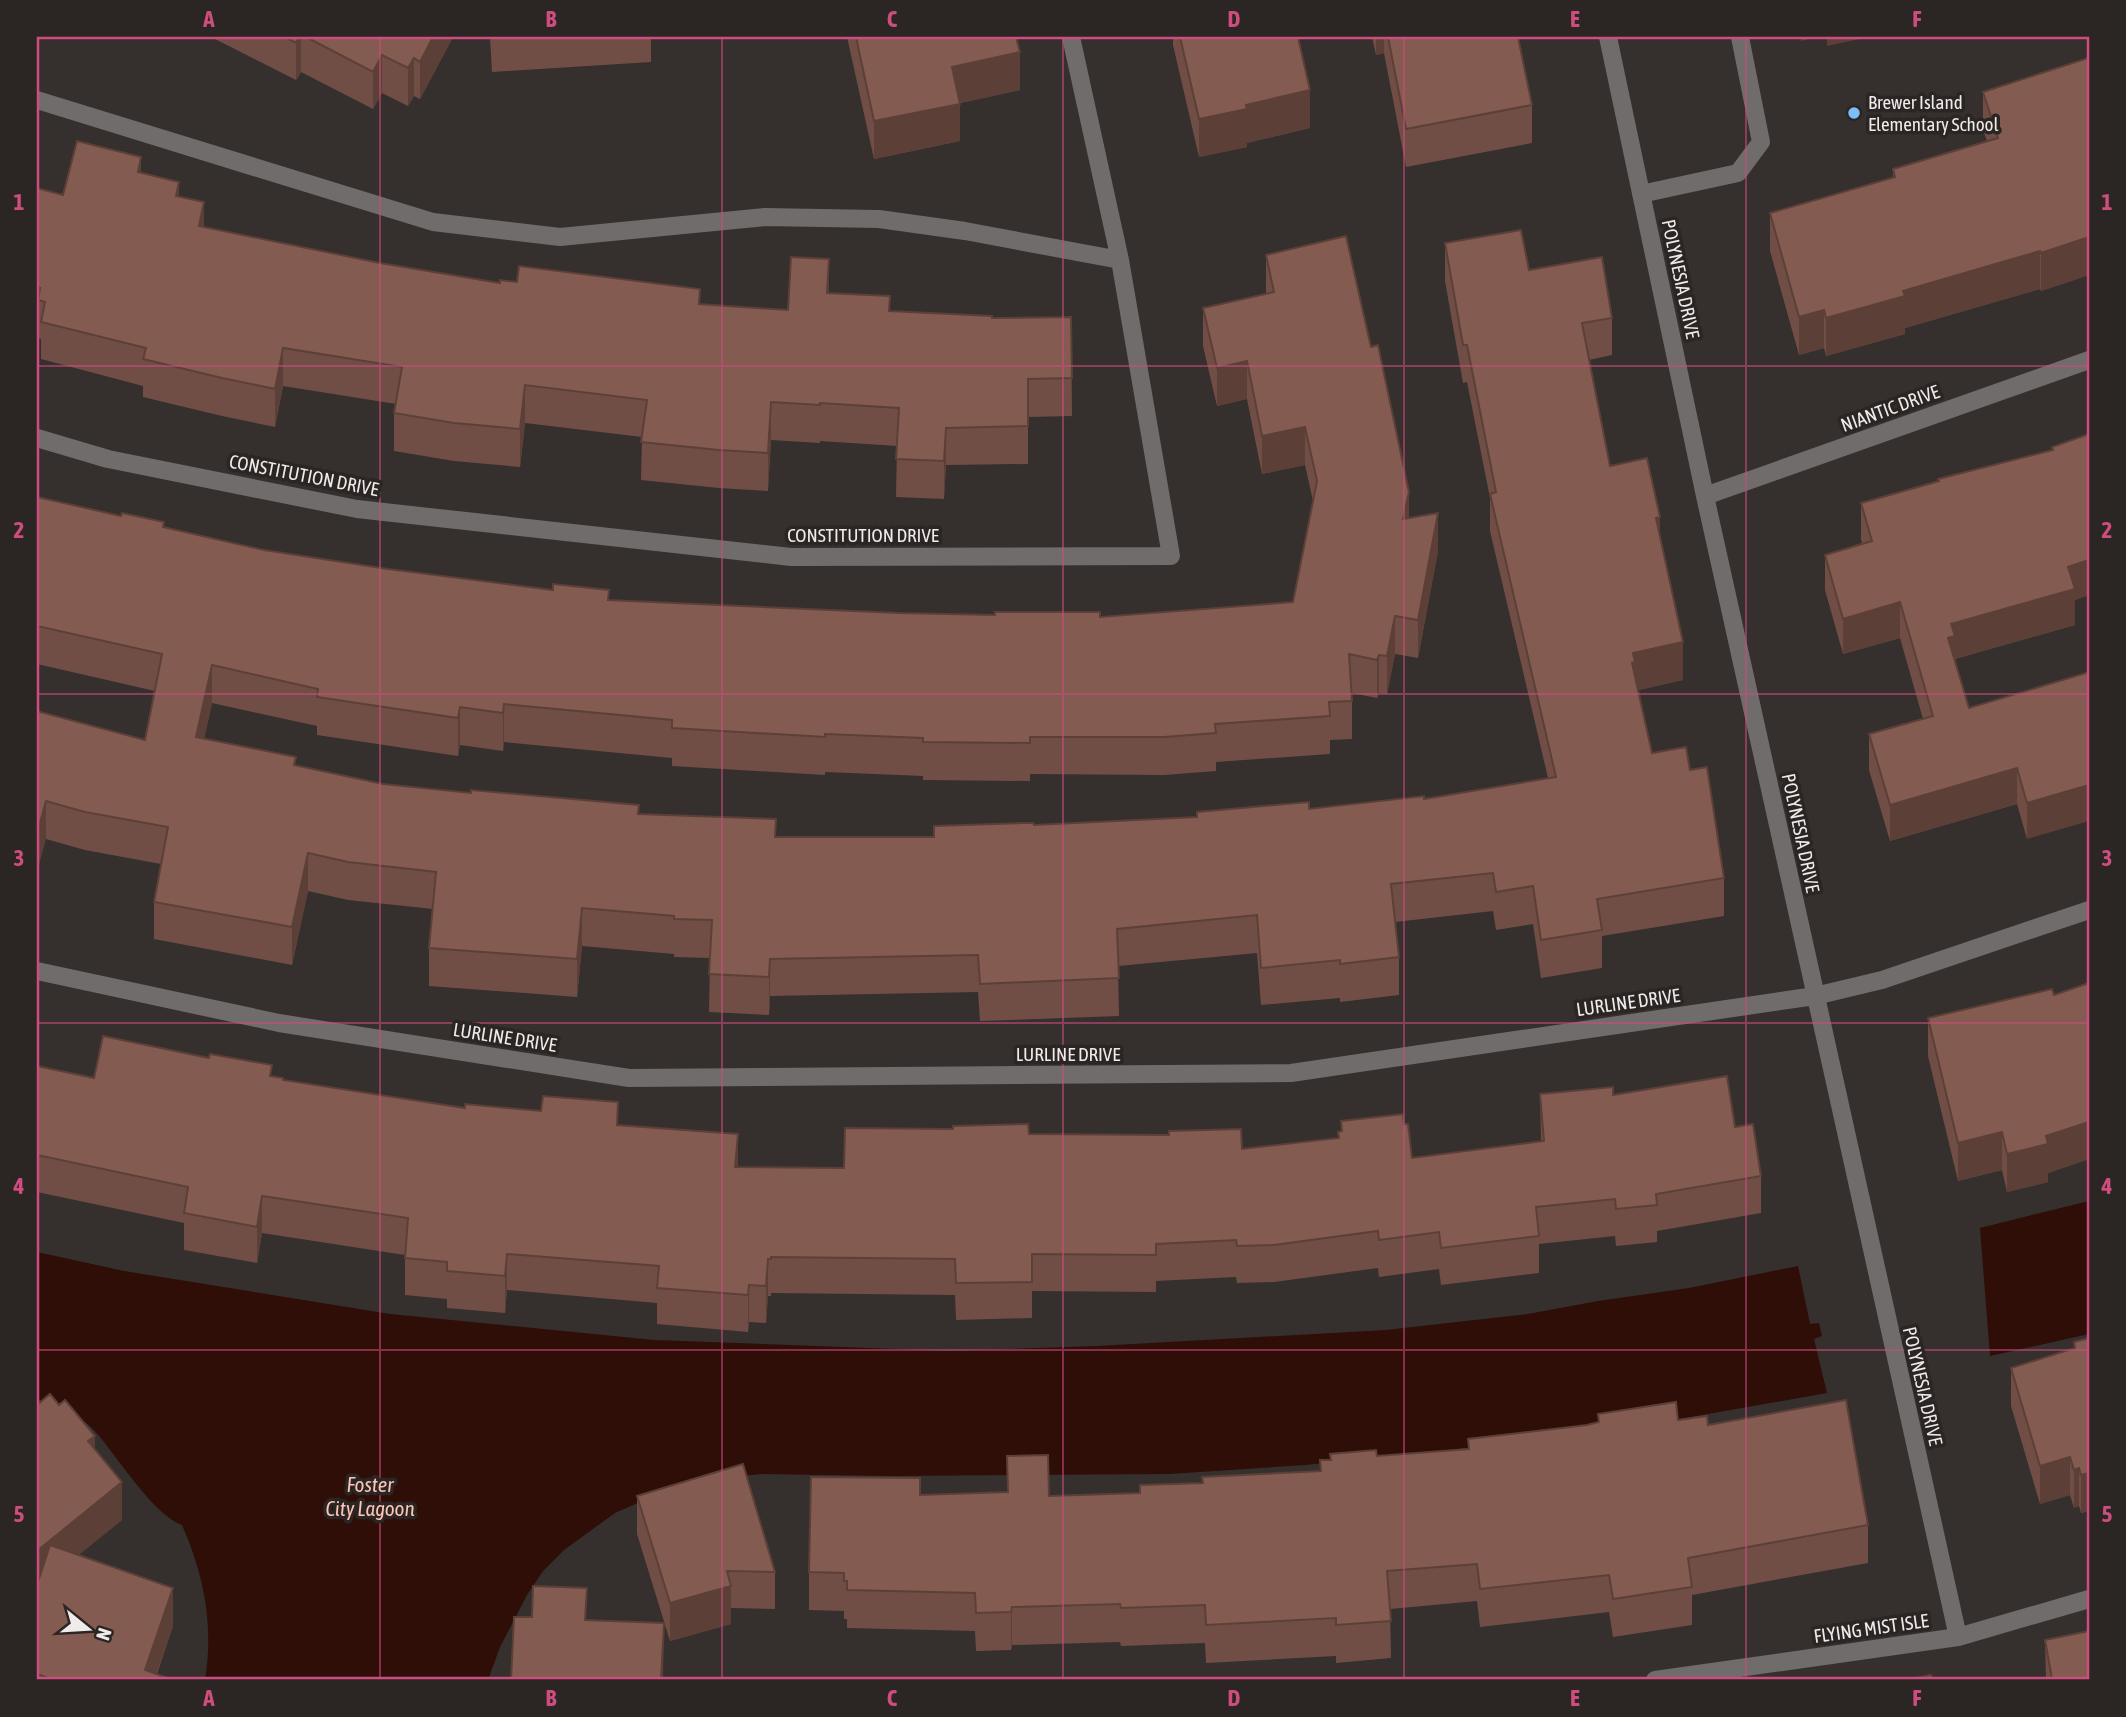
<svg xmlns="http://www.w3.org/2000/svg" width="2126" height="1717" viewBox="0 0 2126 1717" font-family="'Asap Condensed',sans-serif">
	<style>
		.water { fill: #2e0e06 }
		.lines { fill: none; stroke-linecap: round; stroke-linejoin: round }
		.minor { stroke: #6f6c6b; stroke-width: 18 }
		.wall { fill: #714e45 }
		.shaded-wall { fill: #5c4038 }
		.building { fill: #835b50; stroke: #5c4038; stroke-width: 2 }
		.grid { fill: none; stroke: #cd4d7f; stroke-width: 2; stroke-opacity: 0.55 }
		.poi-dot { fill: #7bbef9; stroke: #2b2524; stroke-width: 2.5 }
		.labels { text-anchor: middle; stroke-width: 7; stroke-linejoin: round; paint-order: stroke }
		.poi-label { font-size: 19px; fill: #efebea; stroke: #2b2524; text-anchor: start }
		.street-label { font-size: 19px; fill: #efebea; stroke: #2b2524 }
		.water-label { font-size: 21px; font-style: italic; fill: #fdc5b5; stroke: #2b2524 }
		.neatline { fill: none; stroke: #cd4d7f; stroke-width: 2.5 }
		.grid-label { font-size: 23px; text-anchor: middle; font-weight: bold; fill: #cd4d7f }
	</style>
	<rect width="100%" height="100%" fill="#352f2e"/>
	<path class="water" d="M 2089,1201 L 2089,1334 L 1990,1356 L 1980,1228 Z
		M 37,1252 L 124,1271 L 390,1314 L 654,1340 L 949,1351 L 1097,1346 L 1386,1330 L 1528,1314 L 1598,1301 L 1689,1288 L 1798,1266 L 1810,1324 L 1819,1323 L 1822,1336 L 1814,1339 L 1827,1393 L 1589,1435 L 1305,1465 L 1169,1474 L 890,1476 L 763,1474 L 719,1478 L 672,1488 L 615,1513 L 564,1550 L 543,1571 L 527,1595 L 500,1647 L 488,1680 L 205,1680 C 214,1625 204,1575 182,1525 C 152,1514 116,1454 94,1430 C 79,1414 57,1407 37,1399 Z"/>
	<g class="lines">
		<path class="minor" d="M 1608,37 L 1705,496 L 1958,1637
			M 37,100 L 433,222 L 560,237 L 765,217 L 879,219 L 965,231 L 1120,260
			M 1641,194 L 1738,173 L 1761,142 L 1740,37
			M 37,438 L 108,459 L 357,509 L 791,557 L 1171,556 L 1120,260 L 1071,37
			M 1705,496 L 2089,360
			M 37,971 L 279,1023 L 629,1078 L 1291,1073 L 1815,996 L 1882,980 L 2089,910
			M 1655,1680 L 1958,1637 L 2089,1599"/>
	</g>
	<path class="wall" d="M 211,37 L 453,37 L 420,99 L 414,96 L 408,106 L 382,93 L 373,109 L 301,72 L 296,80 Z
		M 490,37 L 651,37 L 651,62 L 492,72 Z
		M 847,37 L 1016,37 L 1020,90 L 960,103 L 960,141 L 874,159 Z
		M 1173,37 L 1298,37 L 1310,128 L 1247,143 L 1247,147 L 1199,157 L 1173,45 Z
		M 1372,37 L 1518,37 L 1532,105 L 1532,143 L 1406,167 L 1384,53 L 1376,55 Z
		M 2089,63 L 2089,275 L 2041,291 L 2040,289 L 1905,328 L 1905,334 L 1826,356 L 1824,348 L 1799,355 L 1770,251 L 1770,213 L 1893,178 L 1893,169 L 1987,141 L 1983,130 L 1983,92 Z
		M 141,172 L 179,196 L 204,227 L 380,263 L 500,283 L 700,304 L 788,310 L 829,293 L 890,311 L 992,318 L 1071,317 L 1072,416 L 1028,417 L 1028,464 L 946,465 L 944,499 L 896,497 L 897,446 L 820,441 L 820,443 L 771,440 L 768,491 L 719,488 L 641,480 L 642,437 L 525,423 L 520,467 L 454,461 L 394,451 L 394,413 L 396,404 L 283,386 L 275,427 L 222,416 L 143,397 L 143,386 L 41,359 L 41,339 L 38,338 L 37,325 L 37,188 L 63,195 Z
		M 1445,243 L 1529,270 L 1612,318 L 1612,355 L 1589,360 L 1610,466 L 1660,538 L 1683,680 L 1638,690 L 1652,753 L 1690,770 L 1724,878 L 1724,916 L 1602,936 L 1602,968 L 1541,978 L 1533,924 L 1496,930 L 1493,911 L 1395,922 L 1399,957 L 1399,995 L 1340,1002 L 1340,998 L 1261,1005 L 1257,953 L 1118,966 L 1119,1016 L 980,1021 L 978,992 L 770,996 L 769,1015 L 709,1012 L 710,958 L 674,957 L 674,954 L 582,946 L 577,997 L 429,986 L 429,948 L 433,909 L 348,900 L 308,891 L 292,965 L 154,939 L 154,902 L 161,864 L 85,850 L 46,839 L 37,711 L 145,740 L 155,691 L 37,664 L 37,486 L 37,497 L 264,550 L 388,569 L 609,601 L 899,613 L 1100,617 L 1293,602 L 1313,501 L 1305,465 L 1262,474 L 1247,399 L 1217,406 L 1203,346 L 1203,308 L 1266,294 L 1266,255 L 1409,518 L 1438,551 L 1418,658 L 1395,654 L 1387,694 L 1379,693 L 1377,698 L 1352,693 L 1352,739 L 1330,740 L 1330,754 L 1216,762 L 1216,771 L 1164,775 L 1030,774 L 1030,781 L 923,780 L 923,776 L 825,772 L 825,775 L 672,766 L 672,758 L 504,742 L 503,751 L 460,745 L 458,756 L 317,735 L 317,726 L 212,703 L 204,739 L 296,766 L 383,784 L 639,814 L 776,837 L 934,837 L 1034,825 L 1197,817 L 1309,809 L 1424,799 L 1548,778 L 1490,531 L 1490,498 L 1467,382 L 1463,383 L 1445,281 Z
		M 2089,434 L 2089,595 L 2075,600 L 2075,625 L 1955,659 L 1969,708 L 2089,672 L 2027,839 L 2017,804 L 1890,841 L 1869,770 L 1869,734 L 1923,719 L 1900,638 L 1843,654 L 1825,590 L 1825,555 L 1862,543 L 1861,539 L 1861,503 L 2052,450 L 2052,447 Z
		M 2089,983 L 2089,1159 L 2048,1173 L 2048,1182 L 2007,1192 L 2002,1170 L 1958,1181 L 1928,1056 L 1928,1018 L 2054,995 Z
		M 37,1066 L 94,1078 L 272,1076 L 283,1080 L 465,1108 L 618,1125 L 738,1167 L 844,1168 L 1029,1134 L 1242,1149 L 1338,1138 L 1338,1132 L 1341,1132 L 1341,1121 L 1404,1124 L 1412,1158 L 1541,1141 L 1540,1094 L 1613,1095 L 1735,1127 L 1761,1176 L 1761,1213 L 1657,1231 L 1657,1242 L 1616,1246 L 1615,1236 L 1539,1244 L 1539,1273 L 1441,1285 L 1439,1269 L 1379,1277 L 1378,1268 L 1274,1282 L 1237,1283 L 1236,1277 L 1156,1281 L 1156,1292 L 1032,1291 L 1032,1318 L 956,1320 L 955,1295 L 771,1293 L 771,1296 L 768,1296 L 766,1323 L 749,1322 L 748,1332 L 657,1324 L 657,1303 L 507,1290 L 505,1313 L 447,1308 L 447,1299 L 405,1295 L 405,1255 L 262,1233 L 257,1263 L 184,1250 L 184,1223 L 37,1192 Z
		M 2089,1338 L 2089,1511 L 2081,1513 L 2079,1506 L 2074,1508 L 2070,1495 L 2040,1504 L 2011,1406 L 2011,1368 L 2074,1349 L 2074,1342 Z
		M 37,1405 L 95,1450 L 122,1520 L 78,1555 L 173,1626 L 157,1674 L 165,1680 L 37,1680 Z
		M 1598,1414 L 1678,1420 L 1708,1425 L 1868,1525 L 1868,1563 L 1692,1595 L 1692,1625 L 1613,1637 L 1609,1612 L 1480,1627 L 1477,1601 L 1390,1609 L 1391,1658 L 1336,1663 L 1336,1656 L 1206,1663 L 1205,1643 L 1121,1646 L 1120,1642 L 1012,1645 L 1011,1650 L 976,1651 L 975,1631 L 847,1628 L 847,1619 L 844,1619 L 844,1611 L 809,1610 L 809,1572 L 920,1495 L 1007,1492 L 1007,1456 L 1049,1496 L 1140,1493 L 1202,1483 L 1320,1471 L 1320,1460 L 1468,1449 L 1468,1439 L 1587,1425 L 1598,1422 Z
		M 637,1496 L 775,1572 L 775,1609 L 731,1608 L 731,1624 L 670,1641 L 637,1534 Z
		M 2045,1640 L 2089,1680 L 2046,1680 Z"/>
	<path class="shaded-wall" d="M 299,37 L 301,37 L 301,72 L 296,80 L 296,43 Z
		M 433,37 L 453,37 L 420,99 L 420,62 Z
		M 1376,37 L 1384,37 L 1384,53 L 1376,55 Z
		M 1801,37 L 1816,37 L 1801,41 Z
		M 1827,37 L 1869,37 L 1827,46 Z
		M 1020,52 L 1020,90 L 952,105 L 952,67 Z
		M 382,55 L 382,93 L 373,109 L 373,72 Z
		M 414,58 L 414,96 L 408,106 L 408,68 Z
		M 1310,90 L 1310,128 L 1247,143 L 1247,147 L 1199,157 L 1199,119 L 1246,105 Z
		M 960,104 L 960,141 L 874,159 L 874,121 Z
		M 141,157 L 141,195 L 138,172 Z
		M 179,182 L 179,220 L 176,196 Z
		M 204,202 L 204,240 L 199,226 Z
		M 2089,237 L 2089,275 L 2041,291 L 2041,253 Z
		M 2040,251 L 2040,289 L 1905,328 L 1905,334 L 1826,356 L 1826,318 L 1903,291 Z
		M 829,259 L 829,297 L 827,293 Z
		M 1824,310 L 1824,348 L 1799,355 L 1799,317 Z
		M 283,348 L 283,386 L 275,427 L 275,389 Z
		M 1247,361 L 1247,399 L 1217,406 L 1217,368 Z
		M 525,385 L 525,423 L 520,467 L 520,429 Z
		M 771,402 L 771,440 L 768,491 L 768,453 Z
		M 1305,427 L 1305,465 L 1262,474 L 1262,436 Z
		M 946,428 L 946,465 L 944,499 L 944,461 Z
		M 1409,492 L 1409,530 L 1403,519 Z
		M 1438,513 L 1438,551 L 1418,658 L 1418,620 Z
		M 1660,517 L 1660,555 L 1656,518 Z
		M 2089,560 L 2089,595 L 2075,600 L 2075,625 L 1955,659 L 1948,638 L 1951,624 L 2068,567 Z
		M 1900,602 L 1900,638 L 1843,654 L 1843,619 Z
		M 1395,616 L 1395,654 L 1387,694 L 1387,656 Z
		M 1683,642 L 1683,680 L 1635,691 L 1632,663 L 1633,653 Z
		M 1379,655 L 1379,693 L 1377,698 L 1377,660 Z
		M 212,665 L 212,703 L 196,775 L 196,737 Z
		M 504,704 L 504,742 L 503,751 L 503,713 Z
		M 460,707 L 460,745 L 458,756 L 458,718 Z
		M 2017,768 L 2017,804 L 1890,841 L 1890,805 Z
		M 2089,785 L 2089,821 L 2027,839 L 2027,803 Z
		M 46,801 L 46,839 L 37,872 L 37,834 Z
		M 308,853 L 308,891 L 292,965 L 292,927 Z
		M 582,908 L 582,946 L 577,997 L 577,959 Z
		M 770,959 L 770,996 L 769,1015 L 769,977 Z
		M 2089,1122 L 2089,1159 L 2048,1173 L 2048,1182 L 2007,1192 L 2007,1154 L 2046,1136 Z
		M 2002,1132 L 2002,1170 L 1958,1181 L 1958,1143 Z
		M 738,1134 L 738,1171 L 735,1167 Z
		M 262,1196 L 262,1233 L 257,1263 L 257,1227 Z
		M 507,1254 L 507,1290 L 505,1313 L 505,1276 Z
		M 768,1259 L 768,1296 L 766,1323 L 766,1286 Z
		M 749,1285 L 749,1322 L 748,1332 L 748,1295 Z
		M 95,1436 L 95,1474 L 88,1441 Z
		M 2070,1457 L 2070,1495 L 2040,1504 L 2040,1466 Z
		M 2079,1468 L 2079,1506 L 2074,1508 L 2074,1470 Z
		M 2089,1473 L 2089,1511 L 2081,1513 L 2081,1475 Z
		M 122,1482 L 122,1520 L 37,1589 L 37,1551 Z
		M 731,1586 L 731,1624 L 670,1641 L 670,1603 Z
		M 173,1588 L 173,1626 L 154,1680 L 145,1670 Z
		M 1012,1607 L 1012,1645 L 1011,1650 L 1011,1612 Z
		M 664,1623 L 663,1680 L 661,1680 Z"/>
	<path class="building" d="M 285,37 L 299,37 L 296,43 Z
		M 306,37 L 433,37 L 420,62 L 414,58 L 408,68 L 382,55 L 373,72 Z
		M 856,37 L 1016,37 L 1020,52 L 952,67 L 960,104 L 874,121 Z
		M 1180,37 L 1298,37 L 1310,90 L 1246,105 L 1247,109 L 1199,119 Z
		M 1388,37 L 1518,37 L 1532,105 L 1406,129 Z
		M 2088,58 L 2089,63 L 2089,237 L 2041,253 L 2040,251 L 1903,291 L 1905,296 L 1826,318 L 1824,310 L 1799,317 L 1770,213 L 1895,177 L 1893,169 L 1998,138 L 1983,92 Z
		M 77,141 L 141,157 L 138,172 L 179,182 L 176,196 L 204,202 L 199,226 L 380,263 L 500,283 L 500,280 L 517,282 L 519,266 L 700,289 L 699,304 L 788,310 L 791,257 L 829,259 L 827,293 L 890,296 L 889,311 L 992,316 L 992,318 L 1071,317 L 1072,378 L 1028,379 L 1028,426 L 946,428 L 944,461 L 896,459 L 899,408 L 820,403 L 820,405 L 771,402 L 768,453 L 719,450 L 641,442 L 647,400 L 525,385 L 520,429 L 454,423 L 394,413 L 402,367 L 283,348 L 275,389 L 222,378 L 143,359 L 146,348 L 41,322 L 45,302 L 38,300 L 40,288 L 37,287 L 37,188 L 63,195 Z
		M 1521,230 L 1529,270 L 1602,257 L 1612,318 L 1582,323 L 1610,466 L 1647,458 L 1660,517 L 1656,518 L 1683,642 L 1633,653 L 1635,662 L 1632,663 L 1652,753 L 1686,747 L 1690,770 L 1707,767 L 1724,878 L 1597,899 L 1602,930 L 1541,940 L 1533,886 L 1496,892 L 1493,873 L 1391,884 L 1399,957 L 1340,964 L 1340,960 L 1261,968 L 1257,915 L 1117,929 L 1119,978 L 980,984 L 978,955 L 770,959 L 769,977 L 709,974 L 712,920 L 674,919 L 674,916 L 582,908 L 577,959 L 429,948 L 436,872 L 348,862 L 308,853 L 292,927 L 154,902 L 168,827 L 85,812 L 46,801 L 37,834 L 37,711 L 145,740 L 162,654 L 37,626 L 37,497 L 121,516 L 122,513 L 164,522 L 163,527 L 264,550 L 388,569 L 553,590 L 553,584 L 609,590 L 608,600 L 899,613 L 995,615 L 995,612 L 1100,612 L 1100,617 L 1293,602 L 1317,481 L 1305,427 L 1262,436 L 1247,361 L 1217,368 L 1203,308 L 1274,292 L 1266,255 L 1346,236 L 1371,347 L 1378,345 L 1409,492 L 1403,519 L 1438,513 L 1418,620 L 1395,616 L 1387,656 L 1379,655 L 1377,660 L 1349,654 L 1352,701 L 1329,702 L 1330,716 L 1215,724 L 1216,733 L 1164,737 L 1030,737 L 1030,743 L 923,742 L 923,738 L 825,734 L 825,737 L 672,728 L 672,720 L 504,704 L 503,713 L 460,707 L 458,718 L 317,697 L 318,689 L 212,665 L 196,737 L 296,757 L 294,765 L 383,784 L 471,793 L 471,790 L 639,805 L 638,814 L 776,819 L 775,837 L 934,837 L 934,826 L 1023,823 L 1033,823 L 1034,825 L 1197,817 L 1197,812 L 1309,802 L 1309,809 L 1424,796 L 1424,799 L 1556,777 L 1490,494 L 1496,492 L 1467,345 L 1463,345 L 1445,243 Z
		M 2089,434 L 2089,560 L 2068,567 L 2075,589 L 1951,624 L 1955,636 L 1948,638 L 1969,708 L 2089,672 L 2089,785 L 2027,803 L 2017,768 L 1890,805 L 1869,734 L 1933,716 L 1900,602 L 1843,619 L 1825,555 L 1872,541 L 1861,503 L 1939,481 L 1938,479 L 2053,450 L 2052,447 Z
		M 2089,983 L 2089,1122 L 2046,1136 L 2048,1144 L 2007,1154 L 2002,1132 L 1958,1143 L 1928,1018 L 2052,989 L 2054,995 Z
		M 103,1036 L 209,1058 L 210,1054 L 272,1065 L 270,1076 L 283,1078 L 283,1080 L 465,1108 L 465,1104 L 541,1111 L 543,1096 L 618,1102 L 617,1125 L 738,1134 L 735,1167 L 844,1168 L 845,1128 L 953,1129 L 953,1126 L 1028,1124 L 1029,1134 L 1169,1135 L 1169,1131 L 1241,1129 L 1242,1149 L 1339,1138 L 1338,1132 L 1342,1131 L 1341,1121 L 1403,1114 L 1404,1124 L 1408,1124 L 1412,1158 L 1544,1141 L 1540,1094 L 1613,1087 L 1613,1095 L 1727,1076 L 1735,1127 L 1753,1124 L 1761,1176 L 1656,1194 L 1657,1205 L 1616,1209 L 1615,1199 L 1536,1207 L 1539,1236 L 1441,1248 L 1439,1232 L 1379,1240 L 1378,1231 L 1274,1245 L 1237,1246 L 1236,1240 L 1156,1244 L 1156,1255 L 1032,1254 L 1032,1282 L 956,1283 L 955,1259 L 771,1257 L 771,1259 L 768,1259 L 766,1286 L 749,1285 L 748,1295 L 657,1288 L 659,1266 L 507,1254 L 505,1276 L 447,1271 L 447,1262 L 405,1258 L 408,1218 L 262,1196 L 257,1227 L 184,1213 L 188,1187 L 37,1155 L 37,1066 L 94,1078 Z
		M 2089,1338 L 2089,1473 L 2081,1475 L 2079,1468 L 2074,1470 L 2070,1457 L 2040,1466 L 2011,1368 L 2075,1348 L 2074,1342 Z
		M 50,1394 L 59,1405 L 65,1400 L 95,1436 L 88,1441 L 122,1482 L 37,1551 L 37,1405 Z
		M 1846,1400 L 1868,1525 L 1688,1558 L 1692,1587 L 1613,1599 L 1609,1575 L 1480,1589 L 1477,1564 L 1387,1571 L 1391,1621 L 1336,1625 L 1336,1618 L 1206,1625 L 1205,1605 L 1121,1608 L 1120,1604 L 1012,1607 L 1011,1612 L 976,1613 L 975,1593 L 847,1590 L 847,1581 L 844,1581 L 844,1573 L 809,1572 L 811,1477 L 920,1478 L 920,1495 L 1008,1492 L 1007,1456 L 1048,1455 L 1049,1496 L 1140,1493 L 1140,1485 L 1203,1483 L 1202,1477 L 1321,1471 L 1320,1460 L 1331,1460 L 1330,1454 L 1376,1450 L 1377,1456 L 1469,1449 L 1468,1439 L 1587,1425 L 1599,1422 L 1598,1414 L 1676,1402 L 1678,1420 L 1707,1416 L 1708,1425 Z
		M 743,1464 L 775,1572 L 727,1571 L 731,1586 L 670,1603 L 637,1496 Z
		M 50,1545 L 173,1588 L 145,1670 L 165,1677 L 164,1680 L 54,1680 L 37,1674 L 37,1585 Z
		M 533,1586 L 587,1588 L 585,1620 L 664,1623 L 661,1680 L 511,1680 L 514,1617 L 532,1617 Z
		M 2089,1631 L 2089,1680 L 2046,1680 L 2052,1679 L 2045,1640 Z
		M 1931,1675 L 1932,1680 L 1907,1680 Z"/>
	<path class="grid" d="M 380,37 L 380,1680M 722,37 L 722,1680M 1063,37 L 1063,1680M 1404,37 L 1404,1680M 1746,37 L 1746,1680M 37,366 L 2089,366M 37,694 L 2089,694M 37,1023 L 2089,1023M 37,1350 L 2089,1350"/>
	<circle class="poi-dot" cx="1854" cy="113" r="7"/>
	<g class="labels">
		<g class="poi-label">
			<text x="1868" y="109">Brewer Island<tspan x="1868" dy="22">Elementary School</tspan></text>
		</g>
		<g class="street-label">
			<text transform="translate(1681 279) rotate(78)" y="7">POLYNESIA DRIVE</text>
			<text transform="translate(1890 408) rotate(-20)" y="7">NIANTIC DRIVE</text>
			<text transform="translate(304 475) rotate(11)" y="7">CONSTITUTION DRIVE</text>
			<text x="863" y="542">CONSTITUTION DRIVE</text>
			<text transform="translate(1801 833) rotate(78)" y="7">POLYNESIA DRIVE</text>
			<text transform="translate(1628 1002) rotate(-8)" y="7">LURLINE DRIVE</text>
			<text transform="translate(505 1037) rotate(9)" y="7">LURLINE DRIVE</text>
			<text x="1068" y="1061">LURLINE DRIVE</text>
			<text transform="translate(1923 1386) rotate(77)" y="7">POLYNESIA DRIVE</text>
			<text transform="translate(1871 1628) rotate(-8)" y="7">FLYING MIST ISLE</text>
		</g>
		<g class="water-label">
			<text x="370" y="1492">Foster<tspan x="370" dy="24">City Lagoon</tspan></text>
		</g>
	</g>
	<rect width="2126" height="1717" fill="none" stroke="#2b2524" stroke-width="77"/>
	<g transform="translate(88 1629) rotate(108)" stroke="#2b2524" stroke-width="5" paint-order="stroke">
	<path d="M0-5L12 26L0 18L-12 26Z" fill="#efebea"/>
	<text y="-10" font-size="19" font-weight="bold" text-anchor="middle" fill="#efebea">N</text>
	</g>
	<rect x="38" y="38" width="2050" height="1640" class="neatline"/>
	<g class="grid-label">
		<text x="209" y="27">A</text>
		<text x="551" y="27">B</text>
		<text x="892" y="27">C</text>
		<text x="1234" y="27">D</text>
		<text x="1575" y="27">E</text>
		<text x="1917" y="27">F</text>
		<text x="19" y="210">1</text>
		<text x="2107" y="210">1</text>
		<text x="19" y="538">2</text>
		<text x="2107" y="538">2</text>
		<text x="19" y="866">3</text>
		<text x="2107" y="866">3</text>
		<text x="19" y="1194">4</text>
		<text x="2107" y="1194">4</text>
		<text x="19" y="1522">5</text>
		<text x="2107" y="1522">5</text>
		<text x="209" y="1706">A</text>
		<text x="551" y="1706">B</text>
		<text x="892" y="1706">C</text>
		<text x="1234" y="1706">D</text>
		<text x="1575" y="1706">E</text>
		<text x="1917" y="1706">F</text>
	</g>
</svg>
